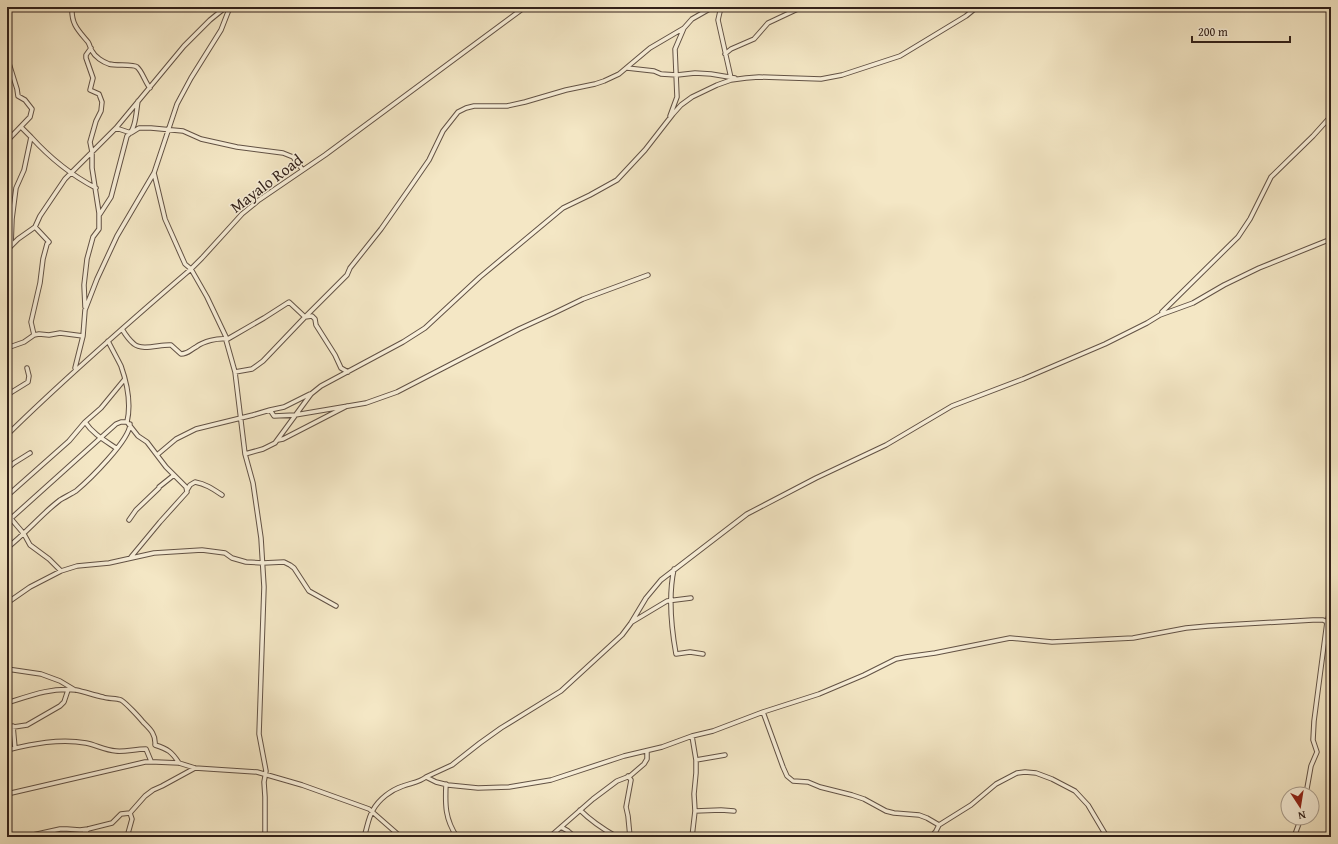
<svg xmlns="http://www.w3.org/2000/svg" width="1338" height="844" viewBox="0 0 1338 844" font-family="'Gentium Book Plus',serif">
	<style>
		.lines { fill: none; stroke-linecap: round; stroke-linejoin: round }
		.minor-casing { stroke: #625245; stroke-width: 5.5 }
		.minor { stroke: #f8efd9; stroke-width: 3.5 }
		.labels { text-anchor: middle; stroke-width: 3; stroke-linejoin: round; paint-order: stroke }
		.street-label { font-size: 16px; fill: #32211a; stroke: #f8efd9 }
	</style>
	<rect width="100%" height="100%" fill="#f4e7c5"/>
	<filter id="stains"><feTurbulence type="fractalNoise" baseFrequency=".005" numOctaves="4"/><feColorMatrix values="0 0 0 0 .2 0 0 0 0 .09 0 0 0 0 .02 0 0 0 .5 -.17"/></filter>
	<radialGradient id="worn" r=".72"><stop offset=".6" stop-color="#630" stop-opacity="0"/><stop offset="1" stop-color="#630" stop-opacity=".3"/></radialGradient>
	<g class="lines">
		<g class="minor-casing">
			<path id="minor" d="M 72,7 C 71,24 78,30 88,42 C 90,45 90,48 92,51 C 95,57 103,62 109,64 C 116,66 133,64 137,67 C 142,71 145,82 150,88
				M 721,7 L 718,20 L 731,78
				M 725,54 L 731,49 L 754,39 L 768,23 L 802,7
				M 7,57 L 17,89 L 18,96 L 25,100 L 32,109 L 30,117 L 7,141
				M 627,68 L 654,71 L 661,74 L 677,75 L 695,73 L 711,74 L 735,78
				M 670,116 L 677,97 L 675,49 L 684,28
				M 116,128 L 131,133 L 139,128 L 151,128 L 183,131 L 201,139 L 237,147 L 283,153 L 293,157 L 302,169
				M 31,137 C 50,158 71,175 96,188
				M 100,214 L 111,197 L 127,136 C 136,130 136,112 138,101
				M 11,246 L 12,219 L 16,188 L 24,170 L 31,137 L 21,127
				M 7,251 L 11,246 L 18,239 L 35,227 L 40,216 L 65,179 L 116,128 L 184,46 L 210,20 L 226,7
				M 85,307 L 84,285 L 87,259 L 93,237 L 99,229 L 99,213 L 92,168 L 92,152 L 90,142 L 96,121 L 101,111 L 102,102 L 99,94 L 90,90 L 93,78 L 86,58 L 86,55 L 91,48
				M 1162,312 L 1238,237 L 1250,219 L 1271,177 L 1313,136 L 1331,116
				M 122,329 C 125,334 129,340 134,344 C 142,351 161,344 171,345 L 181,354 C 188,354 190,350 196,347 C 204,341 217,338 227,339 L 207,297 L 191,269 L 185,264 L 165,219 L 154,173
				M 34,335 L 31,322 L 40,283 L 43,259 L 47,244 L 49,242 L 35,227
				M 108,341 C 112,349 117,358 121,366 C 127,383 131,405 127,422
				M 7,348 L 24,342 L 34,335 L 39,334 L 49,335 L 60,333 L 83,336
				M 76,370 L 75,368 L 83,336 L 85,310 L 97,279 L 117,236 L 154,173 L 177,104 L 191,78 L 221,30 L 230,7
				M 235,372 L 252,369 L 263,361 L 305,317 L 347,275 L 350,268 L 381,229 L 409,189 L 429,160 L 443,131 L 458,112 L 466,108 L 474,106 L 507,106 L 525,102 L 566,90 L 595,84 L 604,81 L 619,74 L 650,48 L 684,28 L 692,19 L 713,7
				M 7,395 L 28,382 L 29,376 L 27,368
				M 270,410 L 284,407 L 310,394
				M 85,422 C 93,434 104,440 116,448
				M 7,435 C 66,377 128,323 191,269 L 202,258 L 242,214 L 259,200 L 325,155 L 525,7
				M 278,440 L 283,439 L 347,406
				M 245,454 L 263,449 L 275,443 L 311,394 L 321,386 L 403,342 L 425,328 L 480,277 L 563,208 L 590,195 L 617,180 L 645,150 L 673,114 L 681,105 L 692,97 L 717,85 L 731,80 L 746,78 L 759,77 L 821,79 L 842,75 L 900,56 L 966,16 L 977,7
				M 157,455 L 176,439 L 196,429 L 253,415 L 270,410 L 274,416 L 295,415 L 366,403 L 397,392 L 519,329 L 554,313 L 583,299 L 648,275
				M 7,469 L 14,463 L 30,453
				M 187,490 L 190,485 L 195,482 C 206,484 213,489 222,495
				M 7,496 L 69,441 L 85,422 L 101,408 L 124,380
				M 7,514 L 24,534 L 30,545 L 49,559 L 61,571
				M 129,520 L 136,510 L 159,488 L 159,487 L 174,475
				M 7,522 L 116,424 L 121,422 L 127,422 L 138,436 L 147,442 L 166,467 L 186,487 L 187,492 L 160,522 L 131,557
				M 7,548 C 21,537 33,524 46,512 C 50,508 55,504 60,500 C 65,497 71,494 76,491 C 89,480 130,440 130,424
				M 674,569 C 668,597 671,626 676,654 L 690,652 L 703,654
				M 7,603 L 30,587 L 61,571 L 77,566 L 109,563 L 154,553 L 202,550 L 225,553 L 232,558 L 246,562 L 263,563 L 284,562 L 290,565 L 294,568 L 309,591 L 336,606
				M 632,622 L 667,601 L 691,598
				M 7,669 L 41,674 L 60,681 L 75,690
				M 7,703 C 29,696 52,687 76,690 C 85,692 94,695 103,697 C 108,699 116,698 121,700 C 126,703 139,717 143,722 C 150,729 156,734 155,745 C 168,749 172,752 179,763
				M 763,712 L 783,767 L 787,776 L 793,781 L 808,782 L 820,787 L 852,795 L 864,799 L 886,811 L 894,813 L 919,815 L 927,818 L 939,825
				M 13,726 L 15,748
				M 7,728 L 27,725 L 60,706 L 64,702 L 68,690
				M 692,736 L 696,760 L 696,773 L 694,794 L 695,811 L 692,837
				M 7,750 C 32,744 60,738 86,743 C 96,745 105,750 116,751 C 125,752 135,749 146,749 L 151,761
				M 696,760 L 725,755
				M 628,776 L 631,780 L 626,807 L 628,816 L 630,837
				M 426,777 L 452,765 L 480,743 L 501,728 L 561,691 L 622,635 L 631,623 L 646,598 L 661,580 L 747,514 L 816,478 L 886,445 L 952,406 L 1023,379 L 1105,344 L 1147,323 L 1160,315 L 1193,303 L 1224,285 L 1259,268 L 1331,239
				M 446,784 C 445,805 445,819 457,837
				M 7,794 L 145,762 L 156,762 L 179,763 L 195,768 L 257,772 L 302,785 L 369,809 L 401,837
				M 1306,794 L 1311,766 L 1317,752 L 1313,740 L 1314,721 L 1327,622 L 1331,608
				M 580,810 C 591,821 603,829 617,837
				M 695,811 L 721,810 L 734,811
				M 561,827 L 568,831 L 575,837
				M 24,837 L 60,829 L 67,829 L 80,830 L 88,829 L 112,823 L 121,814 L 130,813 L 145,796 L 153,790 L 162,786 L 195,768
				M 81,837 L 88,829
				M 127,837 L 132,819 L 130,813
				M 265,837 L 265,797 L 264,782 L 266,771 L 259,734 L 264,587 L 261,538 L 253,483 L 245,454 L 235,372 L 226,340 L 264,318 L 289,302 L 305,317 L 312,316 L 315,319 L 316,325 L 335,355 L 341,368 L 348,372
				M 364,837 C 367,829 368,818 373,810 C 379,799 391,790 403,786 C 411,783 420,782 426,777 L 436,782 L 448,785 L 478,788 L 509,787 L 551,780 L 624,756 L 662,747 L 692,736 L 713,731 L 763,712 L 819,694 L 864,675 L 896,659 L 906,657 L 935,653 L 1010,638 L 1052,642 L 1133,638 L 1186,628 L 1208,626 L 1313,620 L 1323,620 L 1327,622 L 1331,622
				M 548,837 L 553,834 L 593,799 L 617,781 L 630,776 L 644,764 L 647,759 L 647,751
				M 931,837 L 936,831 L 939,825 L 971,805 L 996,784 L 1017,773 L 1025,772 L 1036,773 L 1052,779 L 1075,791 L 1088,805 L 1107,837
				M 1294,837 L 1301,818"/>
		</g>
		<use href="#minor" class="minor"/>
	</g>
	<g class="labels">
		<g class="street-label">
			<text transform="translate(266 183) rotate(-37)" y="6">Mayalo Road</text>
		</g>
	</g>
	<rect width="1338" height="844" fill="none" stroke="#f4e7c5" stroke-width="24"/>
	<rect x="8" y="8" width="1322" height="828" fill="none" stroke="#32211a" stroke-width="2"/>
	<rect x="12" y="12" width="1314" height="820" fill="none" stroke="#32211a"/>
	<g transform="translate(1300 806) rotate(168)"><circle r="19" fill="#f8efd9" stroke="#a99d8d"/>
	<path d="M0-3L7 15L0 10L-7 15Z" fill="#8f2418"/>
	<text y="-6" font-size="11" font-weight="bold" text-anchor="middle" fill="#32211a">N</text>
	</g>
	<path d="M1192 36v6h98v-6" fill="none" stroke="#32211a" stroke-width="2"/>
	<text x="1198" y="36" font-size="12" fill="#32211a" stroke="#f8efd9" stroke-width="3" paint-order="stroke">200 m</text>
	<rect width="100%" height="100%" filter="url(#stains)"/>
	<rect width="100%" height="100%" fill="url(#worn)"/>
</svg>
